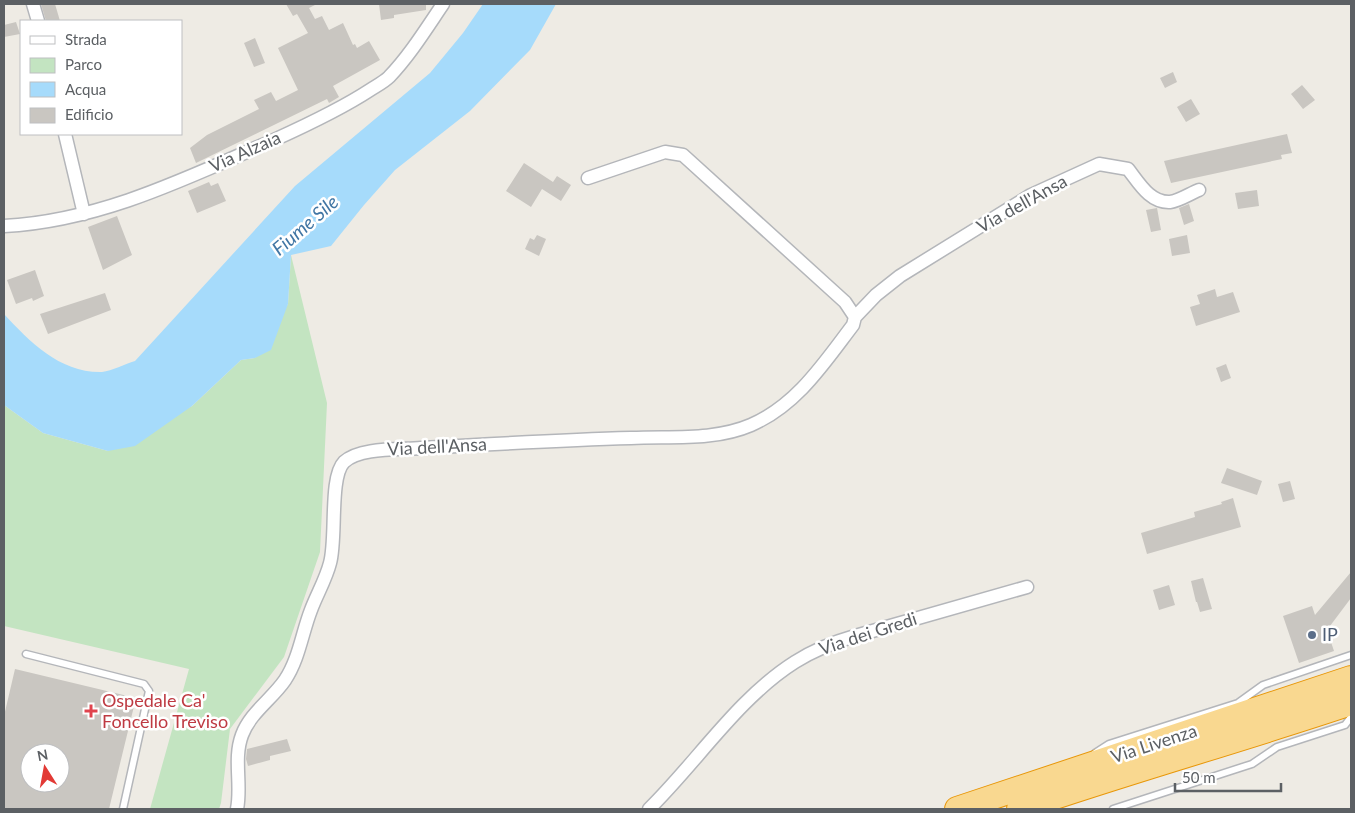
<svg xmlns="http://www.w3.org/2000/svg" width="1355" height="813" viewBox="0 0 1355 813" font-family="Lato,sans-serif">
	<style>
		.green { fill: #c3e4c1 }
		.water { fill: #a6dbfb }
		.building { fill: #c9c6c1; fill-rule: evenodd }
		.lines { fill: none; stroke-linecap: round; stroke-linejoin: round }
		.lane-casing { stroke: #b4b6ba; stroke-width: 9 }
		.street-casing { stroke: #b4b6ba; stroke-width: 15 }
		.highway-casing { stroke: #e89709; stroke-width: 26 }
		.lane { stroke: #fff; stroke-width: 6 }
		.street { stroke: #fff; stroke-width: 12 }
		.highway { stroke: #f9d890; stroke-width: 24 }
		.service-dot { fill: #5c6f8a; stroke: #fff; stroke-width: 2 }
		.health-dot { fill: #e0444e; stroke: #fff; stroke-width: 2 }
		.labels { text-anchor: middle; stroke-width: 5; stroke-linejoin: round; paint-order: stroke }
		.street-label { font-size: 18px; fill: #5c6064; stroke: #fff }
		.service-label { font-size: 18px; fill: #4e5e75; stroke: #fff; text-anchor: start }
		.health-label { font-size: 18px; fill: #be3a42; stroke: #fff; text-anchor: start }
		.water-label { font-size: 19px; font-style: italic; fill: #4176a4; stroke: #fff }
	</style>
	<rect width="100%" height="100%" fill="#eeebe4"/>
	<path class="green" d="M 291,255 L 327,403 L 320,552 L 284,657 L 230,729 L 221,803 L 219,809 L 150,809 L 189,669 L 4,626 L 4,405 L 43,433 L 108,451 L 192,406 L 241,360 L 255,358 L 288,304 Z"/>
	<path class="water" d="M 483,4 L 556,4 L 530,50 L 470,111 L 395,170 L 364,205 L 331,246 L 291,255 L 288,304 L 271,350 L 255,358 L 241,360 L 192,406 L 135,446 L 108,451 L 43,433 L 4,405 L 4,314 C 30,342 60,373 102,372 C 112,371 125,364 135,361 L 295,186 L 430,73 L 463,33 Z"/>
	<path class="building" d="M 41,4 L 55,4 L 60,21 L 46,21 Z
		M 286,4 L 317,4 L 309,8 L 315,19 L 322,16 L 329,30 L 343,23 L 353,45 L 355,44 L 357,48 L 369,41 L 380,60 L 333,86 L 339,97 L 329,103 L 327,99 L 196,163 L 190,148 L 207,135 L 259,109 L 254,100 L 271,92 L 276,101 L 298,90 L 278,48 L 308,33 L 297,14 L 293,16 Z
		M 379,4 L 426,4 L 426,10 L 394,15 L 394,18 L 381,20 Z
		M 16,22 L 20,34 L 4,37 L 4,25 Z
		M 255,38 L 265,63 L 254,67 L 244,43 Z
		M 1173,72 L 1177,82 L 1165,88 L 1160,78 Z
		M 1302,85 L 1315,100 L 1303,109 L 1291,94 Z
		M 1191,99 L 1200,114 L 1186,122 L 1177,107 Z
		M 1287,134 L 1292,153 L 1281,155 L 1282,159 L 1171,183 L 1164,161 Z
		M 524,163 L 553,182 L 557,176 L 571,185 L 561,201 L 542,189 L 531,207 L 506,191 Z
		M 209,182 L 211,186 L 218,183 L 226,201 L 197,213 L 188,191 Z
		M 1257,190 L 1259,206 L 1238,209 L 1235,193 Z
		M 1189,204 L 1194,221 L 1184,225 L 1179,208 Z
		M 1157,208 L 1161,230 L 1151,232 L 1146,210 Z
		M 117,216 L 132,255 L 103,270 L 88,227 Z
		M 537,235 L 546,239 L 539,256 L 525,249 L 530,238 L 534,240 Z
		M 1187,235 L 1190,253 L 1172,256 L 1169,239 Z
		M 35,270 L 44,296 L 33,301 L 32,298 L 16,304 L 7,280 Z
		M 1215,289 L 1217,297 L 1233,292 L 1240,312 L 1196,326 L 1190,307 L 1200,304 L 1197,295 Z
		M 105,293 L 111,310 L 48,334 L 40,314 Z
		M 1226,364 L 1231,378 L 1221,382 L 1216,368 Z
		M 1227,468 L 1262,481 L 1257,495 L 1221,483 Z
		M 1290,481 L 1295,499 L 1283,502 L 1278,484 Z
		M 1233,498 L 1241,527 L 1147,554 L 1141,533 L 1195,517 L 1194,512 L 1222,504 L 1221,502 Z
		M 1351,572 L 1351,598 L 1327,630 L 1334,651 L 1299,663 L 1283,616 L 1312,606 L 1315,615 Z
		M 1203,578 L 1212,609 L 1200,612 L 1197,602 L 1196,602 L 1191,581 Z
		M 1169,585 L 1175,605 L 1159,610 L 1153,590 Z
		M 15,669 L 136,698 L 109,809 L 4,809 L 4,716 ZM 30,753 L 60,753 L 60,783 L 30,783 Z
		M 287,739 L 291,751 L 270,756 L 270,760 L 248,766 L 246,759 L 247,749 Z"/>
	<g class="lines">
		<g class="lane-casing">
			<path id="lane" d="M 26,654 L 144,684 L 149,691 L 123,809
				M 1095,753 L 1109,744 L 1238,703 L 1263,685 L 1351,655
				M 1113,809 L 1252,764 L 1277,747 L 1345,725 L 1351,717"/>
		</g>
		<g class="street-casing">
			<path id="street" d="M 33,4 L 38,21
				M 65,134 L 84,214
				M 588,178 L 665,152 L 683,155 L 845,302 L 855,317
				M 4,226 C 101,221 189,177 276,139 C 309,124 341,109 370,90 C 376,86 384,82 389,77 C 410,55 426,29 443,4
				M 237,809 C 242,785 233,759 242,735 C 250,713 272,699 285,680 C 299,659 302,633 311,610 C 317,594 326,579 330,563 C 337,539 329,477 344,462 C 360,447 400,450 421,448 C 491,444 561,440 631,438 C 671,436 714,441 751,425 C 797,405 824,363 853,325 L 855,317 L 876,295 L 900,276 L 1031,195 L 1099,164 L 1128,169 C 1139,183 1150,203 1170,202 C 1179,201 1191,193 1199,190
				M 649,809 C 697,762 738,698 795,662 C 814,650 834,642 855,636 L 1027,587"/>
		</g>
		<g class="highway-casing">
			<path id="highway" d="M 957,809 L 1351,678
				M 1019,809 C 1129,771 1241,740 1351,703"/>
		</g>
		<use href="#lane" class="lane"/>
		<use href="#street" class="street"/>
		<use href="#highway" class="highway"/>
	</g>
	<circle class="service-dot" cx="1312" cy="635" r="5"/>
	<path class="health-dot" d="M88.5 703.5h5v5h5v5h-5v5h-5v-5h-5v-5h5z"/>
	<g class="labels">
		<g class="street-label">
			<text transform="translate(245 152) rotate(-24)" y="6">Via Alzaia</text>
			<text transform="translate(1022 204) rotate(-29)" y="6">Via dell'Ansa</text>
			<text transform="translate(437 447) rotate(-3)" y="6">Via dell'Ansa</text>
			<text transform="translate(868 634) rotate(-18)" y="6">Via dei Gredi</text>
			<text transform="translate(1154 744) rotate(-18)" y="6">Via Livenza</text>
		</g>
		<g class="service-label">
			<text x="1322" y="641">IP</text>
		</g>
		<g class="health-label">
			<text x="102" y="707">Ospedale Ca'<tspan x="102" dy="21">Foncello Treviso</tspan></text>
		</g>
		<g class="water-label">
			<text transform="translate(305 225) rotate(-41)" y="7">Fiume Sile</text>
		</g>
	</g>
	<rect width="1355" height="813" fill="none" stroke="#5c6064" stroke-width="10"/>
	<rect x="20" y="20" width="162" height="115" fill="#ffffff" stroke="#bebfc1"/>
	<rect x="30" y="36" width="25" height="8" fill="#ffffff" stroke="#bebfc1"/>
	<text x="65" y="45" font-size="15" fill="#5c6064">Strada</text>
	<rect x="30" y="58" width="25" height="15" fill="#c3e4c1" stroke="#bebfc1"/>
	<text x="65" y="70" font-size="15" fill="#5c6064">Parco</text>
	<rect x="30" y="82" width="25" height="15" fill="#a6dbfb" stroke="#bebfc1"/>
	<text x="65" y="95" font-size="15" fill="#5c6064">Acqua</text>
	<rect x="30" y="108" width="25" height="15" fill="#c9c6c1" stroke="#bebfc1"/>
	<text x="65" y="120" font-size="15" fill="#5c6064">Edificio</text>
	<g transform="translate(45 768) rotate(349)"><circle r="24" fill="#ffffff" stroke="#bebfc1"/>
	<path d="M0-4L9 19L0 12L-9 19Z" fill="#e23a35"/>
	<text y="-8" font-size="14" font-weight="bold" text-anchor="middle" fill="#5c6064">N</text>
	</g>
	<path d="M1175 783v8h106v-8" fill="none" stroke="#5c6064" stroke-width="2.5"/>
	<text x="1182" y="783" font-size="15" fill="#5c6064" stroke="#ffffff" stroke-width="4" paint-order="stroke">50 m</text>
</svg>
